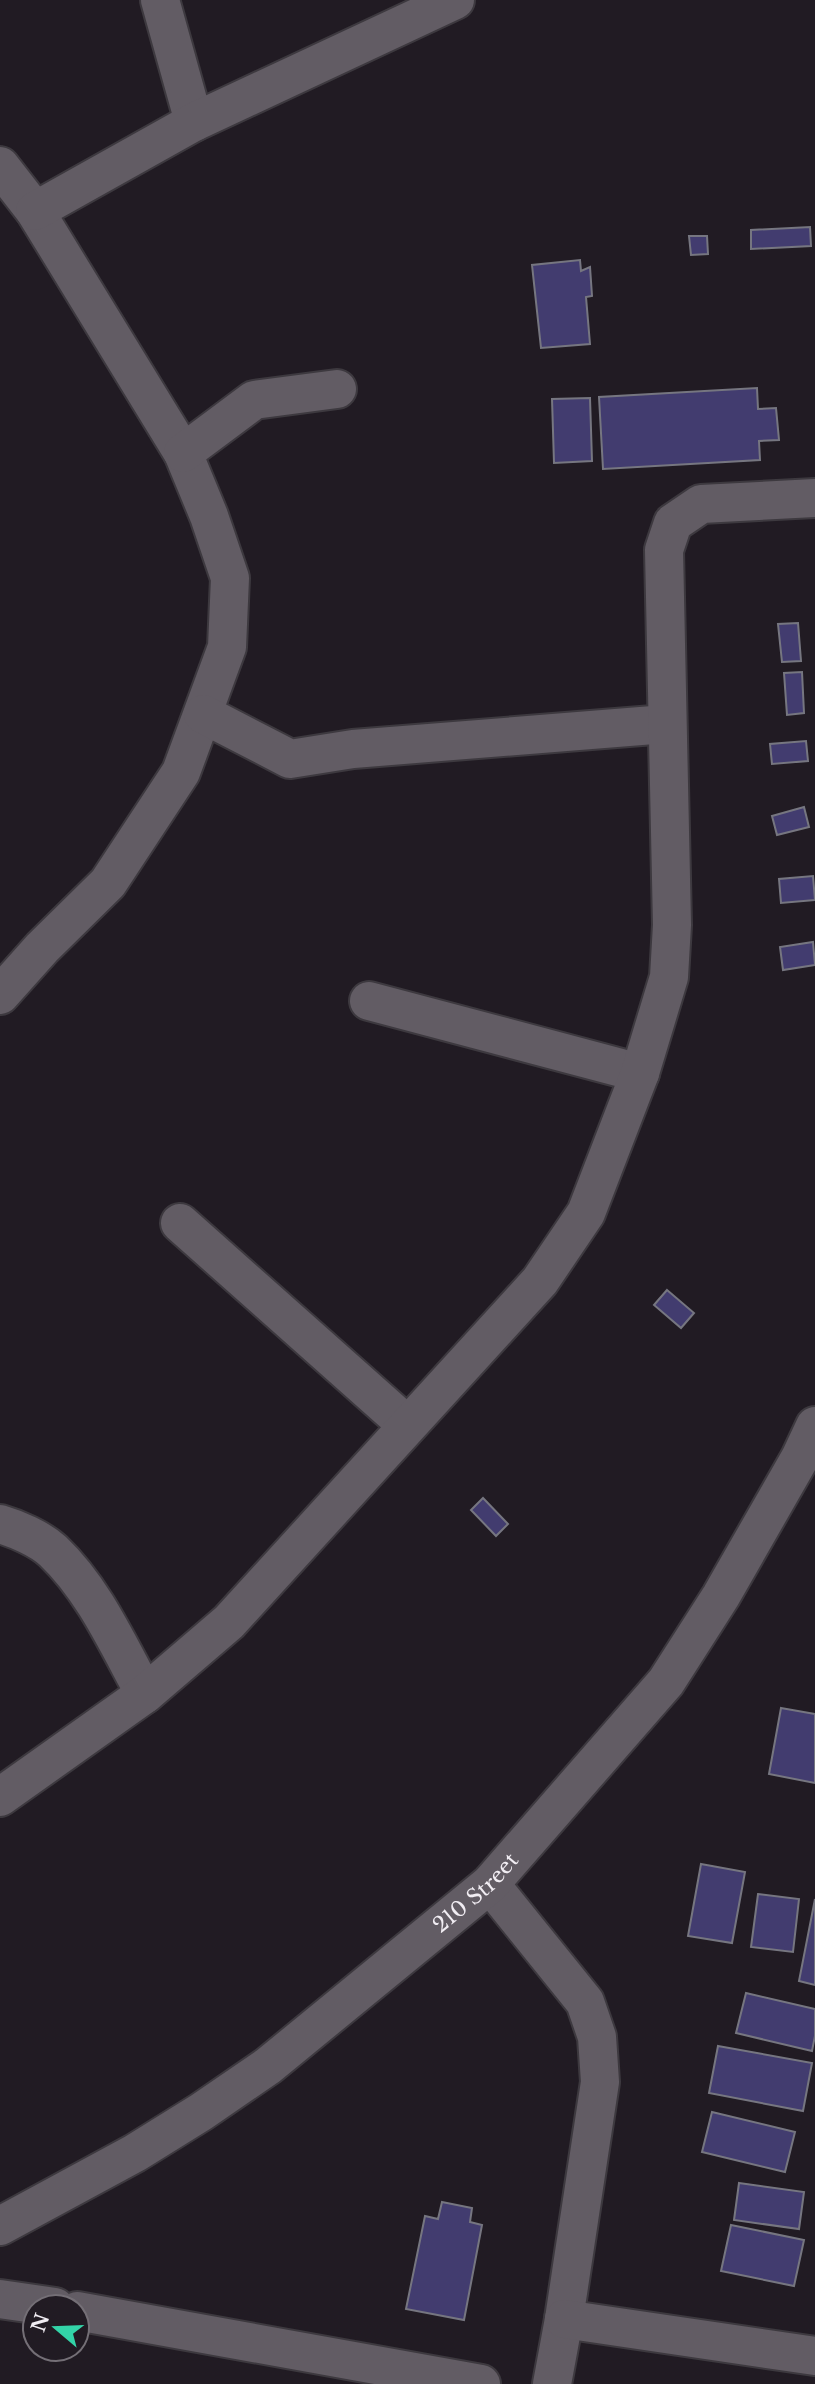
<svg xmlns="http://www.w3.org/2000/svg" width="815" height="2384" viewBox="0 0 815 2384" font-family="'Libre Baskerville',serif">
	<style>
		.building { fill: #423c6f; stroke: #767680; stroke-width: 2 }
		.lines { fill: none; stroke-linecap: round; stroke-linejoin: round }
		.minor-casing { stroke: #3d393f; stroke-width: 42 }
		.minor { stroke: #625c64; stroke-width: 38 }
		.labels { text-anchor: middle; stroke-width: 7; stroke-linejoin: round; paint-order: stroke }
		.street-label { font-size: 21px; fill: #f1edf3; stroke: #211b23 }
	</style>
	<rect width="100%" height="100%" fill="#211b23"/>
	<path class="building" d="M 810,227 L 811,246 L 751,249 L 751,230 Z
		M 689,236 L 707,236 L 708,254 L 691,255 Z
		M 580,260 L 581,271 L 590,267 L 592,296 L 586,297 L 590,344 L 541,348 L 532,265 Z
		M 757,388 L 758,409 L 776,408 L 779,440 L 759,441 L 760,460 L 603,469 L 599,397 Z
		M 590,398 L 592,461 L 554,463 L 552,399 Z
		M 798,623 L 801,661 L 782,662 L 778,624 Z
		M 802,672 L 804,713 L 787,715 L 784,673 Z
		M 806,741 L 808,761 L 772,764 L 770,744 Z
		M 804,807 L 809,827 L 777,835 L 772,816 Z
		M 813,876 L 815,900 L 781,903 L 779,879 Z
		M 813,942 L 815,965 L 783,970 L 780,947 Z
		M 667,1290 L 694,1313 L 681,1328 L 654,1305 Z
		M 483,1498 L 508,1524 L 496,1536 L 471,1510 Z
		M 781,1708 L 815,1714 L 815,1783 L 769,1774 Z
		M 701,1864 L 745,1872 L 732,1943 L 688,1936 Z
		M 758,1894 L 799,1899 L 793,1952 L 751,1947 Z
		M 815,1899 L 815,1985 L 799,1981 Z
		M 746,1993 L 815,2009 L 815,2036 L 812,2051 L 736,2033 Z
		M 718,2046 L 812,2063 L 803,2111 L 709,2093 Z
		M 712,2112 L 795,2132 L 785,2172 L 702,2152 Z
		M 739,2183 L 804,2192 L 799,2229 L 734,2220 Z
		M 442,2202 L 472,2208 L 470,2222 L 482,2225 L 464,2320 L 406,2309 L 425,2216 L 438,2219 Z
		M 731,2225 L 804,2240 L 794,2286 L 721,2271 Z"/>
	<g class="lines">
		<g class="minor-casing">
			<g id="minor">
				<path d="M 160,0 L 194,122"/>
				<path d="M 0,166 L 35,211 L 183,453 L 209,516 L 230,578 L 227,647 L 181,772 L 108,883 L 42,948 L 0,995"/>
				<path d="M 35,211 L 194,122 L 455,0"/>
				<path d="M 183,453 L 254,400 L 337,389"/>
				<path d="M 203,714 L 290,759 L 353,749 L 666,724"/>
				<path d="M 369,1001 L 640,1073"/>
				<path d="M 180,1223 L 407,1425"/>
				<path d="M 0,1524 C 17,1529 40,1539 53,1551 C 94,1590 118,1645 145,1694"/>
				<path d="M 0,1797 L 145,1694 L 229,1622 L 540,1281 L 586,1213 L 640,1073 L 669,977 L 672,925 L 664,550 L 673,523 L 701,504 L 815,498"/>
				<path d="M 490,1884 L 585,2002 L 597,2037 L 600,2082 L 564,2319 L 552,2384"/>
				<path id="s1" d="M 0,2226 L 135,2153 L 201,2112 L 268,2066 L 490,1884 L 666,1682 L 721,1596 L 800,1458 L 815,1426"/>
				<path d="M 0,2299 L 55,2307"/>
				<path d="M 77,2311 L 481,2384"/>
				<path d="M 564,2319 L 815,2356"/>
			</g>
		</g>
		<use href="#minor" class="minor"/>
	</g>
	<g class="labels">
		<g class="street-label">
			<text dy="7" stroke="none"><textPath href="#s1" startOffset="583">210 Street</textPath></text>
		</g>
	</g>
	<g transform="translate(56 2328) rotate(289)"><circle r="33" fill="#211b23" stroke="#746f76" stroke-width="2"/>
	<path d="M0-5L12 26L0 18L-12 26Z" fill="#33d4a8"/>
	<text y="-10" font-size="19" font-weight="bold" text-anchor="middle" fill="#f1edf3">N</text>
	</g>
</svg>
